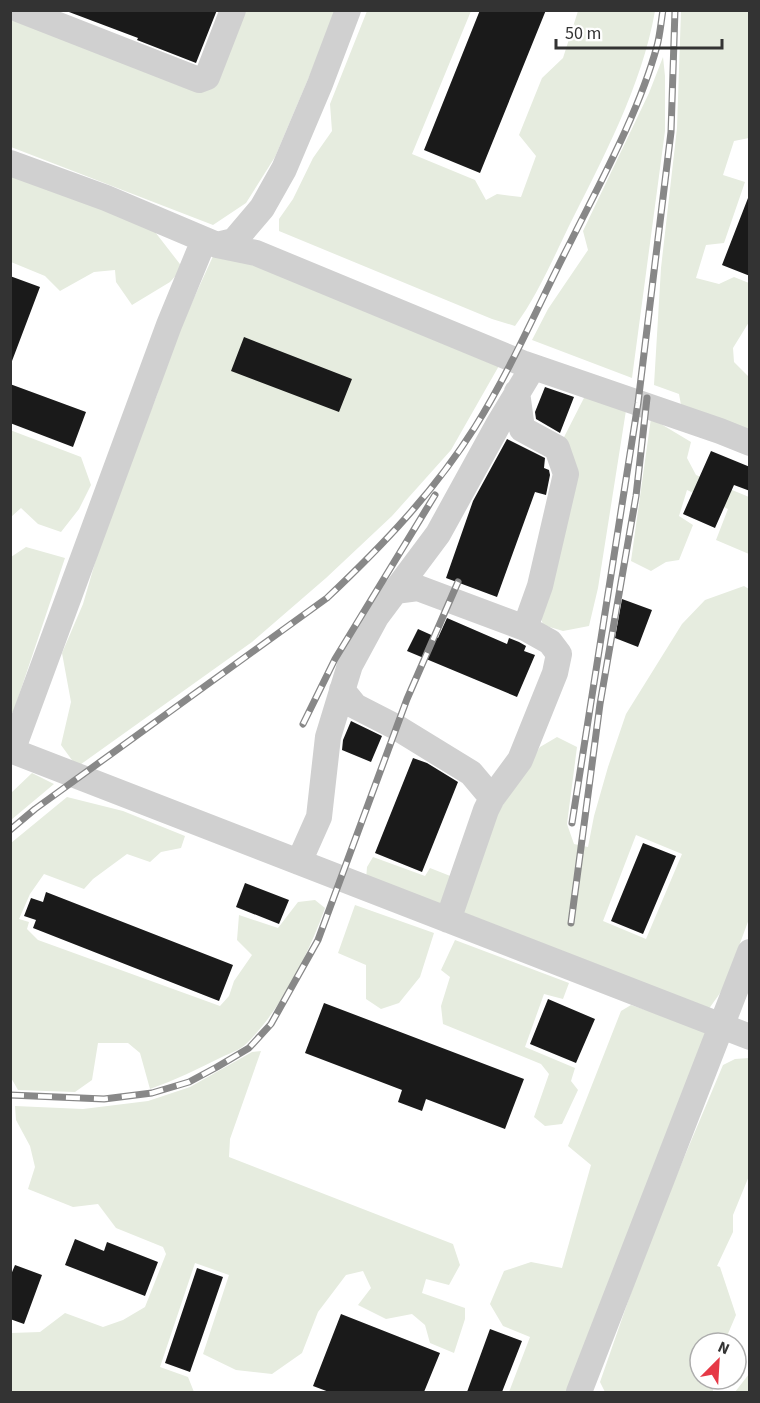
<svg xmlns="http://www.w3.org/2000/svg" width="760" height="1403" viewBox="0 0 760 1403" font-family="'Source Sans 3',sans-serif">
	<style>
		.green { fill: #e6ecdf; fill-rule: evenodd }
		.building { fill: #1a1a1a }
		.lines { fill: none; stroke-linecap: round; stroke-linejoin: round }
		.minor { stroke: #d0d0d0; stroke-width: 26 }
		.rail-casing { stroke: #888; stroke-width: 7 }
		.rail { stroke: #fff; stroke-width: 4.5; stroke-dasharray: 14; stroke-linecap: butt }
	</style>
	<rect width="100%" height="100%" fill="#fff"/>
	<path class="green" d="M 241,11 L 337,11 L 275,157 L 246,203 L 213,225 L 11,147 L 10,17 L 196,88 Z
		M 367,11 L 471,11 L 412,154 L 475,180 L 486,200 L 497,194 L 521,197 L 536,156 L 519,135 L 542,78 L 563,58 L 578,11 L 655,11 C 642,86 602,160 568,228 C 552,261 537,296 515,326 L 492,319 L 279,231 L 279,219 L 293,199 L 313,158 L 332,131 L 330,104 Z
		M 681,11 L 749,11 L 749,138 L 734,141 L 723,175 L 745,182 L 724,243 L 706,245 L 696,278 L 719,284 L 734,277 L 749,283 L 749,322 L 733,348 L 734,362 L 749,377 L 749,434 L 681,405 L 679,394 L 654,385 L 661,268 L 677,128 Z
		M 663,57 L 665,76 L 665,131 L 632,378 L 532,340 L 548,309 L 588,250 L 583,231 L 649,93 Z
		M 10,174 L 152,228 L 183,268 L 170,282 L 132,305 L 116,282 L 115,270 L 94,272 L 60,291 L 45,276 L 11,262 Z
		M 214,254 L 253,262 L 500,364 L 451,450 L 392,516 L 326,578 L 252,642 L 77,767 L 61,745 L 71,702 L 62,653 L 83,604 L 108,518 L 157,395 L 173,344 Z
		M 587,392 L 627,404 L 598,588 L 589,626 L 563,631 L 543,625 L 539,611 L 561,443 Z
		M 651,418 L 691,442 L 687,458 L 696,475 L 749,497 L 749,554 L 716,540 L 728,509 L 687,490 L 679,516 L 693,525 L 679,560 L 666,562 L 651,571 L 631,561 Z
		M 10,430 L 81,457 L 91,485 L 79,509 L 61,532 L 38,524 L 21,508 L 11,517 Z
		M 26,547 L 65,558 L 14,710 L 11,715 L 11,557 Z
		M 744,586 L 749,589 L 749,919 L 723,989 L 708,1010 L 366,880 L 367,867 L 373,857 L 425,876 L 430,868 L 468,883 L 497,814 L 540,747 L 557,737 L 577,747 L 567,824 L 574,844 L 588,847 L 594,816 L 608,767 L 626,714 L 682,624 L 705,600 ZM 636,835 L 682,854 L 646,939 L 603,921 Z
		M 32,773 L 54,784 L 11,820 L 11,793 Z
		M 67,797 L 123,811 L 185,836 L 181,848 L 161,852 L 150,862 L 127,854 L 93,879 L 84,889 L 44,874 L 30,894 L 19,919 L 29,922 L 27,929 L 38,940 L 220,1006 L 229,996 L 234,981 L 252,955 L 237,940 L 239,915 L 278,928 L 298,902 L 315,900 L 325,908 C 309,953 281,1010 246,1044 C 240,1050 230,1053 222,1057 C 198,1069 175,1080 150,1089 L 140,1053 L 128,1043 L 98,1043 L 92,1080 L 75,1092 L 18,1090 L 10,1076 L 11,843 Z
		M 355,905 L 434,933 L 420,977 L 399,1003 L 381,1009 L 366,999 L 366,965 L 338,953 Z
		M 455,940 L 569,983 L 563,999 L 544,994 L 525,1047 L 575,1068 L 571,1081 L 578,1090 L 562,1124 L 545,1126 L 534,1117 L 549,1074 L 541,1064 L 443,1024 L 441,1006 L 450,977 L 441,970 Z
		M 631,1005 L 708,1031 L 569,1392 L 509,1392 L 530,1337 L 503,1326 L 490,1304 L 504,1271 L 531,1262 L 562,1268 L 591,1165 L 568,1146 L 621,1011 Z
		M 261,1051 L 230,1139 L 229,1157 L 453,1244 L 460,1265 L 449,1285 L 426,1279 L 422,1293 L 465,1308 L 465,1319 L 454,1353 L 430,1343 L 425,1325 L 412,1314 L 386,1319 L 358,1305 L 371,1288 L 363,1271 L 346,1275 L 318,1312 L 302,1353 L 272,1374 L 236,1370 L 203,1354 L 229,1275 L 195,1263 L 160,1367 L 188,1377 L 194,1392 L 11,1392 L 11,1333 L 40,1332 L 65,1313 L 103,1327 L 123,1320 L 145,1307 L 166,1254 L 163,1247 L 116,1228 L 98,1204 L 73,1207 L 28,1189 L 35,1167 L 30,1146 L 16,1120 L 15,1106 L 83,1109 L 148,1101 L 190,1087 L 252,1052 Z
		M 749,1058 L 749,1176 L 733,1215 L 733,1232 L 717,1266 L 720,1267 L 736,1315 L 724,1343 L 700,1343 L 700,1379 L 712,1379 L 713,1392 L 605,1392 L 600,1382 L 649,1241 L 723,1065 L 735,1059 Z
		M 749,1374 L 749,1392 L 735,1392 Z"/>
	<path class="building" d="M 69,10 L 217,10 L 196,63 L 137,40 L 138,38 L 69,12 Z
		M 480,10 L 546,10 L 480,173 L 424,150 Z
		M 748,198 L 750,198 L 750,276 L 722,265 Z
		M 10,276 L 40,287 L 12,361 L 10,360 Z
		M 244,337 L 352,379 L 339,412 L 231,371 Z
		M 10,384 L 86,412 L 73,447 L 10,423 Z
		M 545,387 L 574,397 L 560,433 L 536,419 L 535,412 Z
		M 507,439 L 545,458 L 544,468 L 549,470 L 550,475 L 546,495 L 535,492 L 497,597 L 446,578 L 473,501 Z
		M 711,451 L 750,467 L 750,491 L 734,485 L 715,528 L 683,514 Z
		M 622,599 L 652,610 L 638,647 L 615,638 Z
		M 447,618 L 507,644 L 509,638 L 519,642 L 526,646 L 524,651 L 535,655 L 517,697 L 407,651 L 418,629 L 438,638 Z
		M 351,721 L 382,736 L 371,762 L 342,750 L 343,740 Z
		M 413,758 L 427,763 L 458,782 L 422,872 L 375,853 Z
		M 643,843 L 676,856 L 643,934 L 611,921 Z
		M 245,883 L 289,900 L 279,924 L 236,907 Z
		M 46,892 L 233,965 L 219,1001 L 33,928 L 36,920 L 24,916 L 31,898 L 43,902 Z
		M 548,999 L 595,1019 L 576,1063 L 530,1044 Z
		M 324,1003 L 524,1079 L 505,1129 L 426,1099 L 422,1111 L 398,1102 L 402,1090 L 305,1053 Z
		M 75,1239 L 104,1251 L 107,1242 L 158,1262 L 145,1296 L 65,1265 Z
		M 15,1265 L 42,1275 L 24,1324 L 10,1319 L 10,1277 Z
		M 197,1268 L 223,1277 L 190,1372 L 165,1363 Z
		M 341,1314 L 440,1353 L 424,1392 L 329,1392 L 313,1386 Z
		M 490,1329 L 522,1341 L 502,1392 L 467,1392 Z"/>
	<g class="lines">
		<path class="minor" d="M 20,10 L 199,80 L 207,77 L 233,10
			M 10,163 L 106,198 L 217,245 L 234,241 L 262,208 L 284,169 L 320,84 L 348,10
			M 217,245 L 256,253 L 522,363 L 720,431 L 750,443
			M 517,392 L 522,429 L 557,448 L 566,474 L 540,586 L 525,628
			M 395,591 L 418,588 L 525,628 L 550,642 L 559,654 L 555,673 L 520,760 L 492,798 L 486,810 L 448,920
			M 342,690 L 355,706 L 396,727 L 471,773 L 492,798
			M 10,750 L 750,1037
			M 12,751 L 169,325 L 204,240
			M 299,862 L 319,817 L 328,737 L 350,665 L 376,617 L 438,534 L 498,425 L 533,367
			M 579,1392 L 750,952"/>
		<g class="rail-casing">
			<path id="rail" d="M 303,724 L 335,659 L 435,495
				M 572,823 L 638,403 L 671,132 L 675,10
				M 10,830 L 35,809 L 327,598 C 382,546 434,492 475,427 C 512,368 539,303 571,241 C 601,181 639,112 657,46 C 660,35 661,22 663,10
				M 571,923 L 600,704 L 636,496 L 647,398
				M 10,1095 L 104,1099 L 152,1093 L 189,1082 L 217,1067 L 249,1048 L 271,1024 L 318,940 L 407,699 L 458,582"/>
		</g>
		<use href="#rail" class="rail"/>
	</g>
	<rect width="760" height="1403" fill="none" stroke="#333333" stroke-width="24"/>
	<g transform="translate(718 1361) rotate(24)"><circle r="28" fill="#ffffff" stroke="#adadad" stroke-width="1.5"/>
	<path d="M0-4.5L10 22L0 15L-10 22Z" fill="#e63946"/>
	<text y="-9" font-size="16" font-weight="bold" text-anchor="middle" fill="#333333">N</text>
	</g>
	<path d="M556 39v9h166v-9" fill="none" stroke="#333333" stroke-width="3"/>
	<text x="565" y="39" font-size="18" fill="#333333" stroke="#ffffff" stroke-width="4.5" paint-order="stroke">50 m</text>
</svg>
